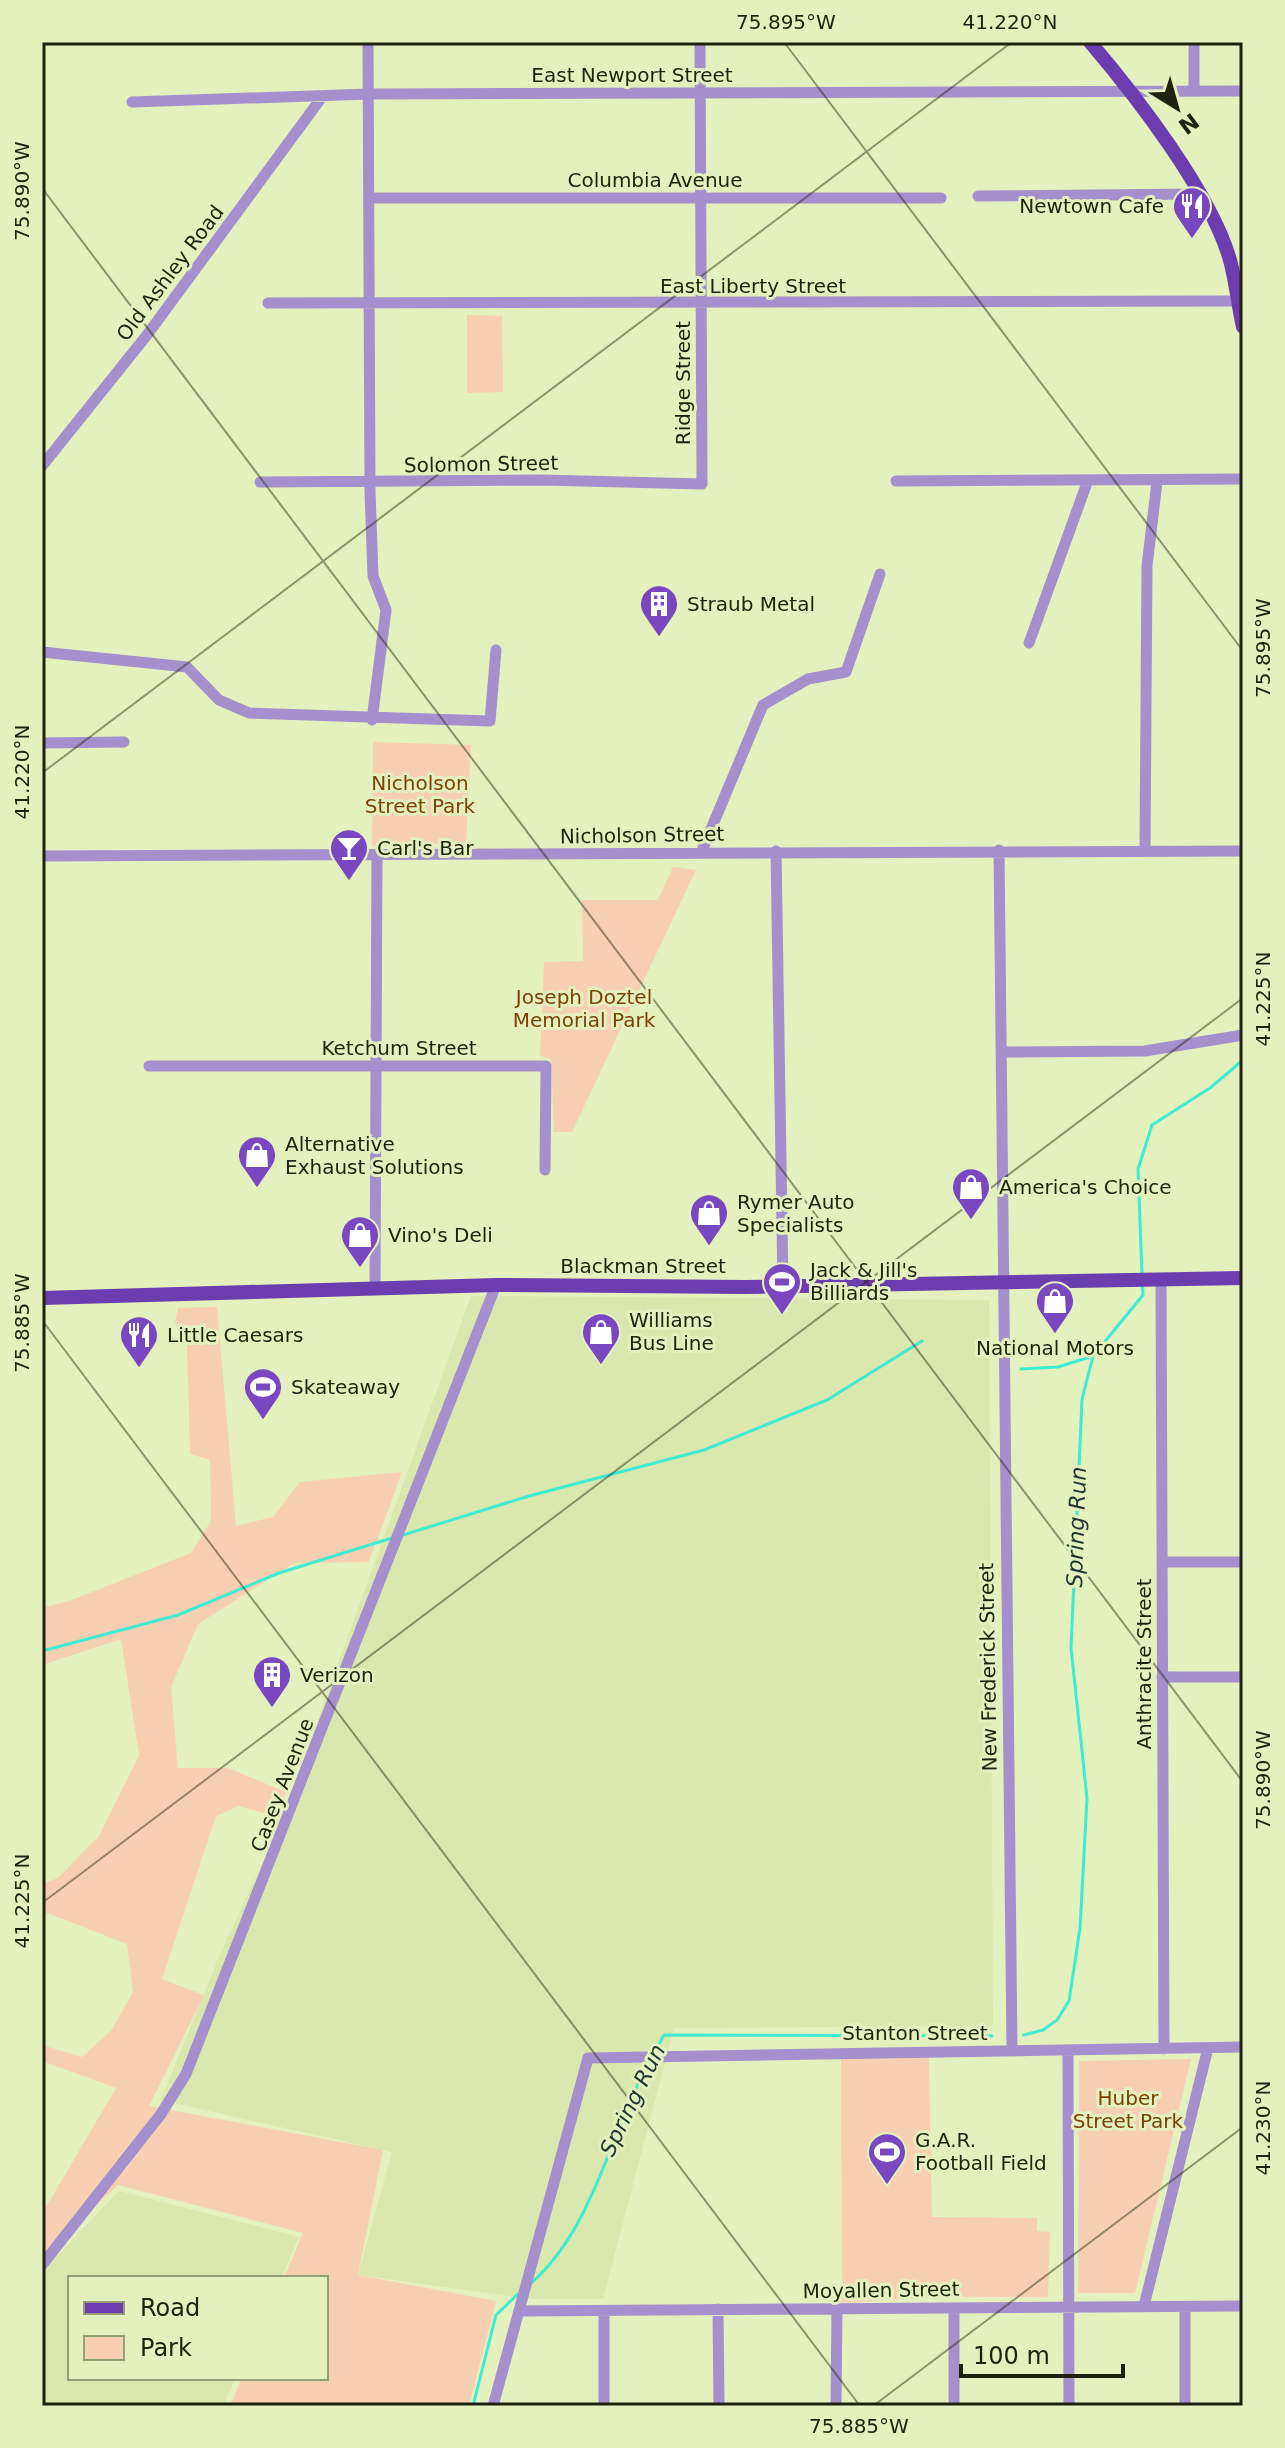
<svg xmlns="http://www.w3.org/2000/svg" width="1285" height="2448" viewBox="0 0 1285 2448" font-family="'DejaVu Sans',sans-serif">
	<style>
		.built { fill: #dae7ae }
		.green { fill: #f7d0b3 }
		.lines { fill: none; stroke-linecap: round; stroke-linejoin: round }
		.stream { stroke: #40ecd0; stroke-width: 3 }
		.minor { stroke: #a390cd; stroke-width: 11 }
		.major { stroke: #6c3dae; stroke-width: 14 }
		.ticks { fill: none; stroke: #1e220f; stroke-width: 2; stroke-opacity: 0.45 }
		.labels { text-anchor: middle; stroke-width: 6; stroke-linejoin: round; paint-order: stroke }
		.street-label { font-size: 20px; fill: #1e220f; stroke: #e4f0be }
		.poi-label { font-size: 20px; fill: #1e220f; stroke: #e4f0be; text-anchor: start }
		.park-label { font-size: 20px; fill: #7c4203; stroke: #e4f0be }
		.water-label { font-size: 22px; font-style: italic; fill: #1c3631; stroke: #e4f0be }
		.neatline { fill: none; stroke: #1e220f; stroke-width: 3 }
		.ticks-label { font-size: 20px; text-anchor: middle; fill: #1e220f }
	</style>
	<rect width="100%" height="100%" fill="#e4f0be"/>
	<path class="built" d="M 471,1296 L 989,1300 L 993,2026 L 674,2028 L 603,2299 L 532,2299 L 358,2275 L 392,2152 L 161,2100 L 221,1952 L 278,1830 Z
		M 119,2191 L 299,2237 L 281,2278 L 70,2278 L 70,2378 L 235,2378 L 223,2406 L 42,2406 L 42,2272 Z"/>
	<path class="green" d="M 467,315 L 502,316 L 503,392 L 467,393 Z
		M 373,742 L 471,745 L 466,843 L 372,846 Z
		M 673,867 L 696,870 L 572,1132 L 554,1132 L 551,1059 L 540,1056 L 544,962 L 583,961 L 582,900 L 658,900 Z
		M 217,1307 L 236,1526 L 273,1517 L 300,1482 L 402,1472 L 369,1562 L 294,1563 L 198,1624 L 171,1687 L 178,1768 L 228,1768 L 286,1792 L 275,1816 L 239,1806 L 216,1816 L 162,1979 L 204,1995 L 149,2106 L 383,2150 L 358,2275 L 496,2301 L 469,2406 L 230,2406 L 242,2378 L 326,2378 L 326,2278 L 284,2278 L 303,2233 L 118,2185 L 42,2256 L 42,2214 L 116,2088 L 42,2061 L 42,2045 L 82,2057 L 111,2031 L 133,1992 L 127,1944 L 42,1911 L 42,1884 L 58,1878 L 99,1836 L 139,1755 L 121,1639 L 42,1665 L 42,1608 L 69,1601 L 191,1553 L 211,1521 L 210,1460 L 190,1454 L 187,1342 L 175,1322 L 178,1308 Z
		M 929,2056 L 932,2217 L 1037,2218 L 1037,2231 L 1050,2232 L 1048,2297 L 934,2297 L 842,2303 L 841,2057 Z
		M 1191,2059 L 1135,2293 L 1078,2293 L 1079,2061 Z"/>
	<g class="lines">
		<path class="stream" d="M 1142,1275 L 1138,1169 L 1152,1125 L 1210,1088 L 1243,1060
			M 1021,1369 L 1058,1367 L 1093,1356
			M 403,1535 L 529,1496 L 704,1450 L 827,1400 L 922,1341
			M 42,1651 L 178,1615 L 279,1573 L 392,1538
			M 1024,2035 L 1043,2030 L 1057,2020 L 1069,2001 L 1080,1928 L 1087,1798 L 1071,1648 L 1082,1399 L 1093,1356 L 1143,1295 L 1142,1283
			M 654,2053 L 664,2035 L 992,2036
			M 530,2284 C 594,2229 610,2132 650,2060
			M 473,2406 L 496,2315 L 518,2294"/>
		<path class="minor" d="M 368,42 L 370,491 L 373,576 L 386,610 L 372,720
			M 1194,42 L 1194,91
			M 132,102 L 369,94 L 1243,91
			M 978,196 L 1198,194
			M 369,198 L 941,198
			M 268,303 L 1237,301
			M 42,466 L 147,335 L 322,97
			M 896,481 L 1243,479
			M 260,482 L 542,480 L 702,484 L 700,42
			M 1029,643 L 1088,480
			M 42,652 L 187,667 L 219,700 L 249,713 L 490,721 L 496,650
			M 42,743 L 124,742
			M 999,850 L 1012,2050
			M 1145,850 L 1147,566 L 1157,482
			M 776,851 L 783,1286
			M 701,853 L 763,705 L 808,679 L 846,672 L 880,574
			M 42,856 L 1243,851
			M 1001,1052 L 1145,1051 L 1243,1035
			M 149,1066 L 546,1066 L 545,1170
			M 1161,1279 L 1164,2049
			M 375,1289 L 377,855
			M 1162,1562 L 1243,1562
			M 1162,1677 L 1243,1677
			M 1068,2050 L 1069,2406
			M 42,2265 L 161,2114 L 186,2074 L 496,1285
			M 1144,2306 L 1208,2048
			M 718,2309 L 719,2406
			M 520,2311 L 1243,2306
			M 604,2312 L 604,2406
			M 493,2406 L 588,2058 L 1243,2047
			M 836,2406 L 837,2309
			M 954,2406 L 954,2308
			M 1185,2406 L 1185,2308"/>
		<path class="major" d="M 1090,42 C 1136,96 1211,193 1230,260 C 1236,282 1238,305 1243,327
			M 42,1298 L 496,1285 L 745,1287 L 1243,1278"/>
	</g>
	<path class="ticks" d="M 784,42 L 1243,651M 42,188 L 1243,1782M 42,773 L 1012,42M 42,1320 L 860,2406M 42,1903 L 1243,998M 873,2406 L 1243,2127"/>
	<defs>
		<g id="restaurant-pin" transform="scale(2)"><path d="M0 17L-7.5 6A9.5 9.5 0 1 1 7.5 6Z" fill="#7948c0" stroke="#e4f0be"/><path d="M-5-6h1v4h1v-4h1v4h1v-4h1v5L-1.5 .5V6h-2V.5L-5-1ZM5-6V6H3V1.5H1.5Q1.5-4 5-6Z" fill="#fff"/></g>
		<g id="building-pin" transform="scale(2)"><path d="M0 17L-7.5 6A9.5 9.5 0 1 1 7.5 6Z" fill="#7948c0" stroke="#e4f0be"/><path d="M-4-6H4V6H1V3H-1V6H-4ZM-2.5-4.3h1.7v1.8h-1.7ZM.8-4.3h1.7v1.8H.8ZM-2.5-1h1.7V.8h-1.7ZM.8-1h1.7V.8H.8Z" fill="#fff"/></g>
		<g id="bar-pin" transform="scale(2)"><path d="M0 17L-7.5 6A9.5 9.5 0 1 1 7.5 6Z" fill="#7948c0" stroke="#e4f0be"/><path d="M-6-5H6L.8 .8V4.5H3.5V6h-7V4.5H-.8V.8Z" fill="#fff"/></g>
		<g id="shop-pin" transform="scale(2)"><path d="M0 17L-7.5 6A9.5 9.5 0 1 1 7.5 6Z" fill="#7948c0" stroke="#e4f0be"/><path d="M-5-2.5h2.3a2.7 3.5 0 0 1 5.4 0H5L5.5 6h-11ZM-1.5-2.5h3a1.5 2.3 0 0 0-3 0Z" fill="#fff"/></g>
		<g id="stadium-pin" transform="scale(2)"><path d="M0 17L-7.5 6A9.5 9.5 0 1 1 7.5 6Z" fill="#7948c0" stroke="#e4f0be"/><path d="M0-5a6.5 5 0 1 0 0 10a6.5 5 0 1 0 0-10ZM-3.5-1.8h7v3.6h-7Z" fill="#fff"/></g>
	</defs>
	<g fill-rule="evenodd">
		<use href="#restaurant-pin" x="1192" y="206"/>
		<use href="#building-pin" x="659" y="604"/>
		<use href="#bar-pin" x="349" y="848"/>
		<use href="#shop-pin" x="257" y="1155"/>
		<use href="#shop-pin" x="971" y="1187"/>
		<use href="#shop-pin" x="709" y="1213"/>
		<use href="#shop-pin" x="360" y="1235"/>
		<use href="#stadium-pin" x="782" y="1282"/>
		<use href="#shop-pin" x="1055" y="1301"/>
		<use href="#shop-pin" x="601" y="1332"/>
		<use href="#restaurant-pin" x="139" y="1335"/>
		<use href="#stadium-pin" x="263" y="1387"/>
		<use href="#building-pin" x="272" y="1675"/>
		<use href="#stadium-pin" x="887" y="2152"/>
	</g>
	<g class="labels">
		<g class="street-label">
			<text x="632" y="82">East Newport Street</text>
			<text x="655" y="187">Columbia Avenue</text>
			<text transform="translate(170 273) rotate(-53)" y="7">Old Ashley Road</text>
			<text x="753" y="293">East Liberty Street</text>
			<text transform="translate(683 383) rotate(-90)" y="7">Ridge Street</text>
			<text transform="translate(481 464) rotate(-1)" y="7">Solomon Street</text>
			<text transform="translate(642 835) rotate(-1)" y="7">Nicholson Street</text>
			<text x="399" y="1055">Ketchum Street</text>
			<text x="643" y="1273">Blackman Street</text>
			<text transform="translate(1144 1664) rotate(-90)" y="7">Anthracite Street</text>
			<text transform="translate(988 1667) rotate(-91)" y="7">New Frederick Street</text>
			<text transform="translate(282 1785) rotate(-69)" y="7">Casey Avenue</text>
			<text x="915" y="2040">Stanton Street</text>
			<text transform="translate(881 2290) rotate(-1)" y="7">Moyallen Street</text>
		</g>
		<g class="poi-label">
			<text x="1164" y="213" text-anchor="end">Newtown Cafe</text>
			<text x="687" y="611">Straub Metal</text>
			<text x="377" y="855">Carl's Bar</text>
			<text x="285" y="1151">Alternative<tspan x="285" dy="23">Exhaust Solutions</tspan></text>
			<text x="999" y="1194">America's Choice</text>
			<text x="737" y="1209">Rymer Auto<tspan x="737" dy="23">Specialists</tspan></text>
			<text x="388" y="1242">Vino's Deli</text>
			<text x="810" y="1277">Jack &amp; Jill's<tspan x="810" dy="23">Billiards</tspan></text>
			<text x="629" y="1327">Williams<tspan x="629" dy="23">Bus Line</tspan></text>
			<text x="167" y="1342">Little Caesars</text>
			<text x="1055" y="1355" text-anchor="middle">National Motors</text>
			<text x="291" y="1394">Skateaway</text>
			<text x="300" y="1682">Verizon</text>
			<text x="915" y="2147">G.A.R.<tspan x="915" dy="23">Football Field</tspan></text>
		</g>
		<g class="park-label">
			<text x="420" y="790">Nicholson<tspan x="420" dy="23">Street Park</tspan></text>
			<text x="584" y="1004">Joseph Doztel<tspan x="584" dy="23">Memorial Park</tspan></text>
			<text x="1128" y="2105">Huber<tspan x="1128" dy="23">Street Park</tspan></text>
		</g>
		<g class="water-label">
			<text transform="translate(1076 1527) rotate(-88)" y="8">Spring Run</text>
			<text transform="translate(632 2100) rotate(-64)" y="8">Spring Run</text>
		</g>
	</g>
	<rect width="1285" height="2448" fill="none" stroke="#e4f0be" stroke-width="88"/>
	<rect x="68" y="2276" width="260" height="104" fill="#e4f0be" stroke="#959e78" stroke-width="2"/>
	<rect x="84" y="2302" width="40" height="12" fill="#6c3dae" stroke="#959e78" stroke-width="2"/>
	<text x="140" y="2316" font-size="24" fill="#1e220f">Road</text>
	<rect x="84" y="2336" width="40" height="24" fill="#f7d0b3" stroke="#959e78" stroke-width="2"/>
	<text x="140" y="2356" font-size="24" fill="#1e220f">Park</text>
	<g transform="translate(1177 108) rotate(143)" stroke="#e4f0be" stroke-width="6" paint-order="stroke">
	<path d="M0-6L14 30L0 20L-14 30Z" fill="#1e220f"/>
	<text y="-12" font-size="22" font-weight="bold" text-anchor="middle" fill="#1e220f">N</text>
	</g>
	<path d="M961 2364v12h162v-12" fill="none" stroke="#1e220f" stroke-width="4"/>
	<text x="973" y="2364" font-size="24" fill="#1e220f" stroke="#e4f0be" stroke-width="6" paint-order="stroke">100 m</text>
	<rect x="44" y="44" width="1197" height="2360" class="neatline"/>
	<g class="ticks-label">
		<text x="786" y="29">75.895°W</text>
		<text x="1010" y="29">41.220°N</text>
		<text transform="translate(22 191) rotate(-90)" y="7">75.890°W</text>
		<text transform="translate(1263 648) rotate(-90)" y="7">75.895°W</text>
		<text transform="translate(22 772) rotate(-90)" y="7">41.220°N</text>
		<text transform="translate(1263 999) rotate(-90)" y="7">41.225°N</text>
		<text transform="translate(22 1323) rotate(-90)" y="7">75.885°W</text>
		<text transform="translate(1263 1780) rotate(-90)" y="7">75.890°W</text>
		<text transform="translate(22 1901) rotate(-90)" y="7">41.225°N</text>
		<text transform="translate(1263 2128) rotate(-90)" y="7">41.230°N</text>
		<text x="859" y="2433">75.885°W</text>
	</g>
</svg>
